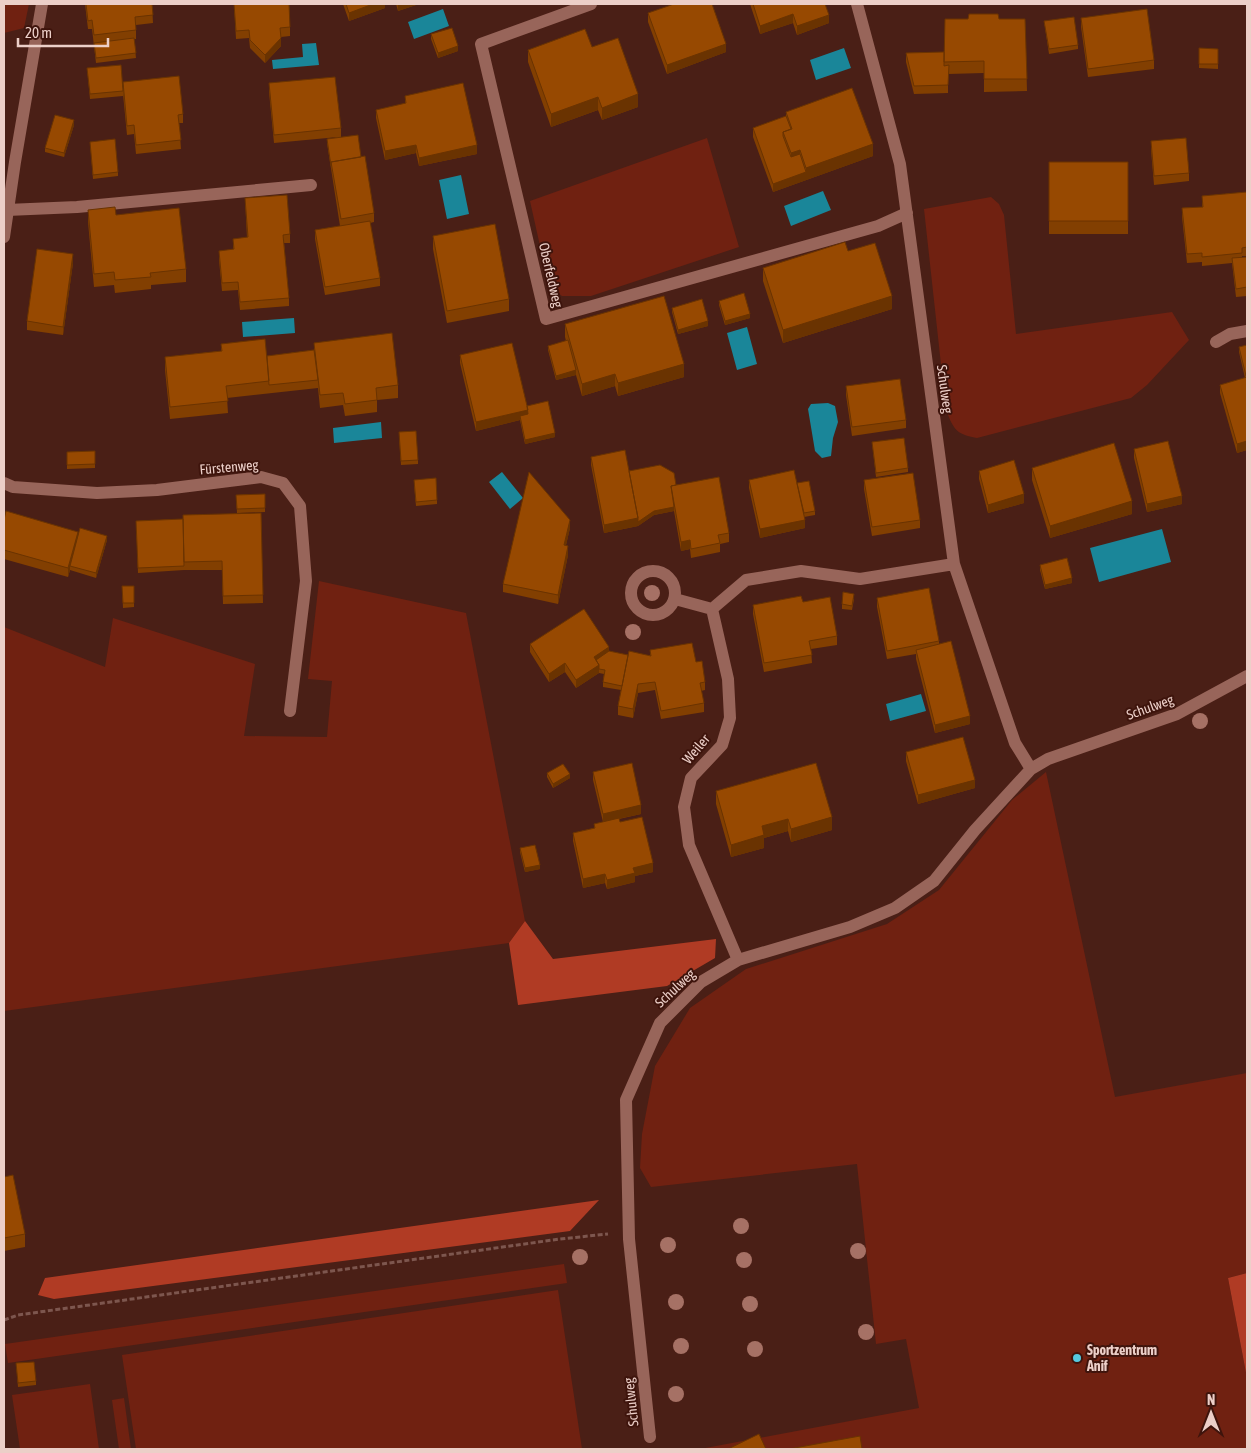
<svg xmlns="http://www.w3.org/2000/svg" width="1251" height="1453" viewBox="0 0 1251 1453" font-family="'Asap Condensed',sans-serif">
	<style>
		.green { fill: #702111 }
		.forest { fill: #b03b24 }
		.water { fill: #1a8699 }
		.lines { fill: none; stroke-linecap: round; stroke-linejoin: round }
		.path { stroke: #7d564e; stroke-width: 3; stroke-dasharray: 5 2.5; stroke-linecap: butt }
		.minor { stroke: #98655a; stroke-width: 12 }
		.tree { fill: #a67165 }
		.wall { fill: #823f01 }
		.shaded-wall { fill: #6a3301 }
		.building { fill: #974901; stroke: #6a3301 }
		.poi-dot { fill: #56c9e0; stroke: #3e140c; stroke-width: 2 }
		.labels { text-anchor: middle; stroke-width: 4; stroke-linejoin: round; paint-order: stroke }
		.street-label { font-size: 14px; fill: #eccfc8; stroke: #3e140c }
		.poi-label { font-size: 14px; font-weight: bold; fill: #eccfc8; stroke: #3e140c; text-anchor: start }
	</style>
	<rect width="100%" height="100%" fill="#4a1f16"/>
	<path class="green" d="M 4,4 L 29,4 L 24,28 L 4,33 Z
		M 707,138 L 739,247 L 591,296 L 562,296 L 549,286 L 530,201 Z
		M 991,197 L 999,204 L 1004,215 L 1016,334 L 1172,312 L 1189,340 L 1147,385 L 1131,398 L 977,438 C 956,434 954,430 946,410 L 924,209 Z
		M 319,581 L 466,613 L 525,921 L 509,943 L 4,1011 L 4,627 L 105,667 L 113,618 L 255,664 L 244,736 L 327,737 L 332,681 L 308,679 Z
		M 1046,772 L 1115,1097 L 1247,1073 L 1247,1273 L 1228,1278 L 1247,1378 L 1247,1449 L 700,1449 L 919,1408 L 906,1339 L 876,1344 L 857,1164 L 651,1187 L 640,1168 L 642,1134 L 655,1066 L 690,1008 L 746,969 L 887,924 L 939,890 L 1012,800 Z
		M 564,1264 L 567,1283 L 8,1363 L 5,1344 Z
		M 558,1290 L 582,1449 L 136,1449 L 122,1355 Z
		M 90,1384 L 99,1449 L 20,1449 L 12,1395 Z
		M 124,1398 L 131,1449 L 119,1449 L 112,1400 Z"/>
	<path class="forest" d="M 525,921 L 553,959 L 716,939 L 715,958 L 667,986 L 518,1005 L 509,943 Z
		M 599,1200 L 570,1231 L 54,1299 L 38,1295 L 45,1278 Z
		M 1247,1273 L 1247,1378 L 1228,1278 Z"/>
	<path class="water" d="M 443,9 L 449,26 L 414,39 L 408,22 Z
		M 316,43 L 319,65 L 273,69 L 272,60 L 303,57 L 302,44 Z
		M 844,48 L 851,68 L 816,80 L 810,60 Z
		M 461,175 L 469,214 L 447,219 L 439,180 Z
		M 823,191 L 831,210 L 791,226 L 784,206 Z
		M 294,318 L 295,333 L 243,337 L 242,322 Z
		M 747,327 L 757,364 L 737,370 L 727,333 Z
		M 828,403 L 835,406 L 838,422 L 833,438 L 831,456 L 822,458 L 815,451 L 808,409 L 811,404 Z
		M 381,422 L 382,438 L 334,443 L 333,428 Z
		M 502,472 L 523,498 L 510,509 L 489,482 Z
		M 1162,529 L 1171,562 L 1099,582 L 1090,548 Z
		M 921,694 L 926,711 L 890,721 L 886,704 Z"/>
	<g class="lines">
		<path class="path" d="M 4,1320 L 18,1315 L 560,1239 L 608,1234"/>
		<path class="minor" d="M 591,4 L 481,44 L 546,319 L 878,226 L 907,213
			M 857,4 L 900,164 L 954,564 L 1015,743 L 1031,769
			M 7,210 L 77,207 L 311,185
			M 4,237 L 15,162 L 42,4
			M 1216,342 L 1230,334 L 1247,331
			M 4,483 L 13,487 L 97,493 L 157,490 L 261,477 L 283,483 L 300,506 L 306,581 L 290,711
			M631 593a22 22 0 1 1 44 0a22 22 0 1 1-44 0Z
			M 675,599 L 712,609
			M 738,960 L 689,845 L 684,807 L 691,778 L 722,745 L 730,718 L 728,679 L 712,609 L 746,580 L 801,571 L 860,579 L 954,564
			M 650,1437 L 629,1239 L 626,1100 L 660,1023 L 701,982 L 738,960 L 850,927 L 895,908 L 934,881 L 975,830 L 1031,769 L 1048,759 L 1177,714 L 1247,676"/>
	</g>
	<g class="tree">
		<circle cx="652" cy="593" r="8"/>
		<circle cx="633" cy="632" r="8"/>
		<circle cx="1200" cy="721" r="8"/>
		<circle cx="741" cy="1226" r="8"/>
		<circle cx="668" cy="1245" r="8"/>
		<circle cx="858" cy="1251" r="8"/>
		<circle cx="580" cy="1257" r="8"/>
		<circle cx="744" cy="1260" r="8"/>
		<circle cx="676" cy="1302" r="8"/>
		<circle cx="750" cy="1304" r="8"/>
		<circle cx="866" cy="1332" r="8"/>
		<circle cx="681" cy="1346" r="8"/>
		<circle cx="755" cy="1349" r="8"/>
		<circle cx="676" cy="1394" r="8"/>
	</g>
	<path class="wall" d="M 85,4 L 152,4 L 153,23 L 136,25 L 136,39 L 134,39 L 136,58 L 96,63 L 92,29 L 88,29 Z
		M 234,4 L 290,27 L 290,36 L 281,37 L 281,46 L 265,63 L 250,48 L 249,38 L 236,39 Z
		M 343,4 L 385,4 L 385,8 L 349,21 Z
		M 396,4 L 419,4 L 398,11 Z
		M 750,4 L 825,4 L 829,23 L 797,35 L 793,23 L 760,34 Z
		M 648,13 L 726,52 L 667,74 L 648,22 Z
		M 1081,18 L 1154,60 L 1154,69 L 1088,77 L 1081,27 Z
		M 999,19 L 1025,19 L 1027,91 L 984,92 L 984,73 L 948,74 L 948,93 L 914,94 L 906,62 L 906,53 L 944,52 Z
		M 1044,21 L 1078,45 L 1078,49 L 1049,54 Z
		M 431,34 L 458,51 L 438,58 L 431,39 Z
		M 592,47 L 638,107 L 602,120 L 598,110 L 551,127 L 528,62 L 528,50 Z
		M 1199,48 L 1218,49 L 1218,69 L 1199,68 Z
		M 87,68 L 123,88 L 183,114 L 183,123 L 179,123 L 181,149 L 136,154 L 134,134 L 127,135 L 123,94 L 123,96 L 90,99 Z
		M 269,83 L 341,128 L 341,137 L 361,157 L 374,213 L 374,222 L 370,223 L 380,278 L 380,286 L 325,295 L 315,239 L 315,230 L 340,226 L 327,143 L 327,139 L 338,137 L 274,143 L 269,92 Z
		M 405,96 L 477,154 L 419,166 L 416,153 L 385,160 L 376,118 L 376,110 L 405,104 Z
		M 786,112 L 873,156 L 773,192 L 753,137 L 753,128 L 786,116 Z
		M 74,125 L 64,157 L 45,152 L 45,148 Z
		M 1151,141 L 1189,173 L 1189,181 L 1154,185 L 1151,150 Z
		M 90,142 L 118,172 L 118,176 L 93,179 Z
		M 1049,162 L 1128,162 L 1128,234 L 1049,234 Z
		M 1247,192 L 1247,256 L 1242,256 L 1242,257 L 1247,257 L 1247,296 L 1236,297 L 1232,263 L 1202,266 L 1202,262 L 1187,263 L 1182,217 L 1182,208 L 1202,207 L 1202,196 Z
		M 245,198 L 290,234 L 290,243 L 284,243 L 289,298 L 289,306 L 240,310 L 238,290 L 222,291 L 219,260 L 219,251 L 233,250 L 233,239 L 247,238 Z
		M 88,210 L 116,215 L 186,269 L 186,282 L 151,285 L 151,289 L 115,293 L 114,285 L 94,287 L 88,222 Z
		M 433,236 L 509,299 L 509,311 L 447,323 L 433,249 Z
		M 848,251 L 892,309 L 783,343 L 763,281 L 763,268 Z
		M 73,263 L 63,335 L 27,330 L 27,321 Z
		M 719,301 L 750,318 L 725,325 L 719,305 Z
		M 672,308 L 708,326 L 678,334 L 672,312 Z
		M 565,324 L 684,377 L 618,396 L 615,386 L 582,396 L 576,375 L 556,380 L 548,350 L 548,346 L 566,341 L 565,337 Z
		M 314,343 L 398,385 L 398,398 L 377,400 L 377,412 L 345,416 L 343,405 L 320,408 L 318,388 L 227,398 L 228,413 L 170,419 L 165,370 L 165,357 L 221,351 L 221,344 L 267,356 L 314,350 Z
		M 1247,345 L 1247,450 L 1237,453 L 1220,393 L 1220,385 L 1245,378 L 1239,352 L 1239,347 Z
		M 460,355 L 527,406 L 555,437 L 525,444 L 520,420 L 476,431 L 460,363 Z
		M 846,386 L 906,420 L 906,428 L 852,436 L 846,395 Z
		M 399,437 L 418,460 L 418,464 L 401,465 Z
		M 872,442 L 908,468 L 908,472 L 876,477 Z
		M 1134,449 L 1182,504 L 1147,512 L 1134,458 Z
		M 95,451 L 95,468 L 67,469 L 67,452 Z
		M 591,457 L 629,471 L 676,485 L 729,533 L 729,542 L 720,544 L 720,552 L 691,558 L 690,549 L 681,551 L 674,511 L 654,515 L 638,526 L 604,533 L 591,465 Z
		M 1032,468 L 1132,514 L 1050,538 L 1032,480 Z
		M 979,471 L 1024,503 L 988,513 L 979,479 Z
		M 749,480 L 797,483 L 815,511 L 815,515 L 804,517 L 805,528 L 760,538 L 749,488 Z
		M 864,480 L 920,520 L 920,528 L 872,536 L 864,489 Z
		M 414,484 L 437,500 L 437,504 L 416,506 Z
		M 265,494 L 265,512 L 237,513 L 236,495 Z
		M 261,513 L 263,603 L 223,604 L 222,570 L 184,570 L 138,573 L 136,521 L 183,519 Z
		M 4,520 L 78,536 L 107,540 L 96,578 L 70,570 L 68,577 L 4,559 Z
		M 570,528 L 566,545 L 568,555 L 558,604 L 503,592 L 503,584 Z
		M 1040,565 L 1072,583 L 1045,589 L 1040,570 Z
		M 122,586 L 134,586 L 134,607 L 123,608 Z
		M 877,598 L 939,641 L 939,644 L 970,724 L 935,733 L 916,659 L 916,654 L 887,659 L 877,607 Z
		M 854,599 L 852,610 L 842,609 L 842,604 Z
		M 803,602 L 837,636 L 837,645 L 811,649 L 812,663 L 764,672 L 753,614 L 753,605 Z
		M 530,644 L 609,651 L 628,655 L 650,655 L 650,650 L 696,662 L 705,682 L 705,690 L 701,691 L 704,703 L 704,712 L 661,719 L 655,690 L 638,693 L 633,718 L 618,715 L 618,706 L 621,690 L 603,687 L 603,682 L 604,674 L 599,673 L 576,688 L 565,672 L 549,682 L 530,652 Z
		M 906,752 L 975,788 L 918,804 L 906,761 Z
		M 593,772 L 641,814 L 619,819 L 620,822 L 653,872 L 635,876 L 635,882 L 607,889 L 605,883 L 583,888 L 573,841 L 573,833 L 594,828 L 594,824 L 603,822 L 593,780 Z
		M 547,773 L 570,778 L 553,788 L 547,777 Z
		M 716,791 L 832,830 L 791,842 L 788,831 L 764,838 L 764,848 L 731,857 L 716,804 Z
		M 520,848 L 540,869 L 525,872 L 520,852 Z
		M 4,1177 L 25,1234 L 25,1247 L 4,1251 Z
		M 16,1363 L 36,1381 L 36,1385 L 18,1387 Z"/>
	<path class="shaded-wall" d="M 373,4 L 385,4 L 385,8 L 349,21 L 349,13 Z
		M 398,4 L 419,4 L 398,11 Z
		M 793,14 L 793,23 L 760,34 L 760,26 Z
		M 829,15 L 829,23 L 797,35 L 797,26 Z
		M 281,38 L 281,46 L 265,63 L 265,55 Z
		M 726,44 L 726,52 L 667,74 L 667,65 Z
		M 458,46 L 458,51 L 438,58 L 438,53 Z
		M 638,94 L 638,107 L 602,120 L 602,108 Z
		M 598,97 L 598,110 L 551,127 L 551,114 Z
		M 74,120 L 74,125 L 64,157 L 64,153 Z
		M 873,144 L 873,156 L 773,192 L 773,184 L 806,172 L 806,168 Z
		M 416,145 L 416,153 L 385,160 L 385,151 Z
		M 477,145 L 477,154 L 419,166 L 419,158 Z
		M 800,150 L 800,163 L 791,166 L 791,153 Z
		M 73,254 L 73,263 L 63,335 L 63,327 Z
		M 892,296 L 892,309 L 783,343 L 783,330 Z
		M 750,314 L 750,318 L 725,325 L 725,321 Z
		M 708,321 L 708,326 L 678,334 L 678,330 Z
		M 684,364 L 684,377 L 618,396 L 618,383 Z
		M 576,370 L 576,375 L 556,380 L 556,376 Z
		M 615,374 L 615,386 L 582,396 L 582,384 Z
		M 528,410 L 528,418 L 520,416 L 520,420 L 476,431 L 476,422 Z
		M 555,433 L 555,437 L 525,444 L 525,440 Z
		M 1247,441 L 1247,450 L 1237,453 L 1237,444 Z
		M 1024,494 L 1024,503 L 988,513 L 988,505 Z
		M 1182,496 L 1182,504 L 1147,512 L 1147,504 Z
		M 1132,501 L 1132,514 L 1050,538 L 1050,526 Z
		M 674,507 L 674,511 L 654,515 L 638,526 L 604,533 L 604,525 L 654,511 Z
		M 570,520 L 570,528 L 564,554 L 564,545 Z
		M 805,520 L 805,528 L 760,538 L 760,529 Z
		M 78,532 L 78,540 L 70,566 L 70,570 L 68,577 L 68,568 Z
		M 107,536 L 107,540 L 96,578 L 96,573 Z
		M 690,540 L 690,549 L 681,551 L 681,542 Z
		M 568,546 L 568,555 L 558,604 L 558,595 Z
		M 1072,578 L 1072,583 L 1045,589 L 1045,585 Z
		M 609,647 L 609,656 L 596,664 L 594,657 Z
		M 565,663 L 565,672 L 549,682 L 549,674 Z
		M 599,665 L 599,673 L 576,688 L 576,680 Z
		M 638,684 L 638,693 L 633,718 L 633,709 Z
		M 970,716 L 970,724 L 935,733 L 935,725 Z
		M 570,774 L 570,778 L 553,788 L 553,784 Z
		M 975,780 L 975,788 L 918,804 L 918,795 Z
		M 641,805 L 641,814 L 603,822 L 603,814 Z
		M 832,817 L 832,830 L 791,842 L 791,829 Z
		M 788,819 L 788,831 L 764,838 L 764,848 L 731,857 L 731,845 L 762,826 Z
		M 653,863 L 653,872 L 635,876 L 635,882 L 607,889 L 607,880 L 633,868 Z
		M 540,865 L 540,869 L 525,872 L 525,868 Z
		M 605,874 L 605,883 L 583,888 L 583,879 Z"/>
	<path class="building" d="M 86,4 L 152,4 L 153,15 L 135,17 L 136,30 L 94,35 L 92,20 L 88,21 Z
		M 234,4 L 289,4 L 290,27 L 280,28 L 281,38 L 265,55 L 250,40 L 249,30 L 236,31 Z
		M 346,4 L 373,4 L 349,13 Z
		M 674,4 L 712,4 L 726,44 L 667,65 L 648,13 Z
		M 753,4 L 825,4 L 829,15 L 797,26 L 793,14 L 760,26 Z
		M 1147,9 L 1154,60 L 1088,69 L 1081,18 Z
		M 969,14 L 998,14 L 999,19 L 1025,19 L 1027,79 L 984,79 L 984,61 L 944,62 L 945,19 L 968,19 Z
		M 1074,17 L 1078,45 L 1049,49 L 1044,21 Z
		M 452,28 L 458,46 L 438,53 L 431,34 Z
		M 585,29 L 592,47 L 618,38 L 638,94 L 602,108 L 598,97 L 551,114 L 528,50 Z
		M 134,38 L 136,53 L 96,58 L 94,43 Z
		M 1199,48 L 1218,49 L 1218,64 L 1199,64 Z
		M 944,52 L 944,66 L 949,65 L 948,85 L 914,86 L 906,53 Z
		M 121,65 L 123,91 L 90,94 L 87,68 Z
		M 179,76 L 183,114 L 178,115 L 181,140 L 136,145 L 134,125 L 127,126 L 123,82 Z
		M 335,77 L 341,128 L 274,135 L 269,83 Z
		M 463,83 L 477,145 L 419,158 L 416,145 L 385,151 L 376,110 L 406,103 L 405,96 Z
		M 852,88 L 873,144 L 806,168 L 800,150 L 791,153 L 783,132 L 792,129 L 786,112 Z
		M 55,115 L 74,120 L 64,153 L 45,148 Z
		M 786,116 L 791,129 L 783,132 L 783,136 L 791,157 L 800,154 L 806,172 L 773,184 L 753,128 Z
		M 358,135 L 361,157 L 331,162 L 331,166 L 327,139 Z
		M 1186,138 L 1189,173 L 1154,176 L 1151,141 Z
		M 115,139 L 118,172 L 93,175 L 90,142 Z
		M 365,156 L 374,213 L 341,219 L 331,162 Z
		M 1049,162 L 1128,162 L 1128,221 L 1049,221 Z
		M 1247,192 L 1247,247 L 1242,248 L 1242,253 L 1202,257 L 1202,253 L 1187,254 L 1182,208 L 1203,207 L 1202,196 Z
		M 287,195 L 290,234 L 283,235 L 289,298 L 240,302 L 238,282 L 222,283 L 219,251 L 234,249 L 233,239 L 248,237 L 245,198 Z
		M 115,207 L 116,215 L 179,208 L 186,269 L 150,273 L 151,277 L 115,280 L 114,272 L 94,274 L 88,210 Z
		M 370,221 L 380,278 L 325,287 L 315,230 Z
		M 495,224 L 509,299 L 447,311 L 433,236 Z
		M 845,242 L 848,251 L 875,243 L 892,296 L 783,330 L 763,268 Z
		M 37,249 L 73,254 L 63,327 L 27,321 Z
		M 1247,257 L 1247,287 L 1236,289 L 1232,258 Z
		M 744,293 L 750,314 L 725,321 L 719,301 Z
		M 664,296 L 684,364 L 618,383 L 615,374 L 582,384 L 565,324 Z
		M 702,299 L 708,321 L 678,330 L 672,308 Z
		M 392,333 L 398,385 L 376,388 L 377,400 L 345,404 L 343,393 L 320,395 L 314,343 Z
		M 265,339 L 269,381 L 226,386 L 228,401 L 170,407 L 165,357 L 222,351 L 221,344 Z
		M 568,340 L 576,370 L 556,376 L 548,346 Z
		M 512,343 L 528,410 L 476,422 L 460,355 Z
		M 1247,345 L 1247,376 L 1246,376 L 1239,347 Z
		M 314,350 L 318,380 L 269,385 L 267,356 Z
		M 1247,377 L 1247,441 L 1237,444 L 1220,385 Z
		M 900,379 L 906,420 L 852,427 L 846,386 Z
		M 548,401 L 555,433 L 525,440 L 520,416 L 528,414 L 527,406 Z
		M 416,431 L 418,460 L 401,461 L 399,432 Z
		M 904,438 L 908,468 L 876,473 L 872,442 Z
		M 1168,441 L 1182,496 L 1147,504 L 1134,449 Z
		M 1114,443 L 1132,501 L 1050,526 L 1032,468 Z
		M 625,450 L 638,518 L 604,525 L 591,457 Z
		M 95,451 L 95,464 L 67,465 L 67,452 Z
		M 1014,460 L 1024,494 L 988,505 L 979,471 Z
		M 660,465 L 674,473 L 676,485 L 671,486 L 674,507 L 654,511 L 638,522 L 638,518 L 629,471 Z
		M 794,470 L 805,520 L 760,529 L 749,480 Z
		M 529,472 L 570,520 L 564,545 L 568,546 L 558,595 L 503,584 Z
		M 913,473 L 920,520 L 872,527 L 864,480 Z
		M 719,477 L 729,533 L 718,535 L 720,543 L 691,549 L 690,540 L 681,542 L 671,486 Z
		M 436,478 L 437,500 L 416,502 L 414,480 Z
		M 809,481 L 815,511 L 804,513 L 797,483 Z
		M 265,494 L 265,508 L 237,509 L 236,495 Z
		M 6,511 L 78,532 L 68,568 L 4,550 L 4,520 Z
		M 261,513 L 263,595 L 223,596 L 222,561 L 184,562 L 183,515 Z
		M 183,519 L 184,566 L 138,568 L 136,521 Z
		M 80,528 L 107,536 L 96,573 L 70,566 Z
		M 1067,558 L 1072,578 L 1045,585 L 1040,565 Z
		M 122,586 L 134,586 L 134,603 L 123,603 Z
		M 929,588 L 939,641 L 887,651 L 877,598 Z
		M 843,592 L 854,594 L 852,606 L 842,604 Z
		M 801,596 L 803,602 L 830,597 L 837,636 L 809,641 L 812,655 L 764,663 L 753,605 Z
		M 584,609 L 609,647 L 594,657 L 599,665 L 576,680 L 565,663 L 549,674 L 530,644 Z
		M 951,641 L 970,716 L 935,725 L 916,650 Z
		M 692,643 L 696,662 L 702,661 L 705,682 L 700,683 L 704,703 L 661,711 L 655,682 L 638,684 L 633,709 L 618,706 L 629,651 L 651,656 L 650,650 Z
		M 609,651 L 628,655 L 622,686 L 603,682 L 605,670 L 599,669 L 599,665 L 596,660 Z
		M 963,737 L 975,780 L 918,795 L 906,752 Z
		M 632,763 L 641,805 L 603,814 L 593,772 Z
		M 816,763 L 832,817 L 791,829 L 788,819 L 762,826 L 764,835 L 731,845 L 716,791 Z
		M 563,764 L 570,774 L 553,784 L 547,773 Z
		M 642,817 L 653,863 L 633,868 L 635,873 L 607,880 L 605,874 L 583,879 L 573,833 L 595,828 L 594,824 L 619,818 L 620,822 Z
		M 535,845 L 540,865 L 525,868 L 520,848 Z
		M 13,1175 L 25,1234 L 4,1238 L 4,1177 Z
		M 34,1362 L 36,1381 L 18,1383 L 16,1363 Z
		M 759,1434 L 766,1449 L 728,1449 Z
		M 860,1436 L 862,1449 L 789,1449 Z"/>
	<circle class="poi-dot" cx="1077" cy="1358" r="5"/>
	<g class="labels">
		<g class="street-label">
			<text transform="translate(551 275) rotate(77)" y="5">Oberfeldweg</text>
			<text transform="translate(945 389) rotate(82)" y="5">Schulweg</text>
			<text transform="translate(229 467) rotate(-5)" y="5">Fürstenweg</text>
			<text transform="translate(1150 707) rotate(-20)" y="5">Schulweg</text>
			<text transform="translate(696 749) rotate(-50)" y="5">Weiler</text>
			<text transform="translate(675 988) rotate(-43)" y="5">Schulweg</text>
			<text transform="translate(631 1402) rotate(-96)" y="5">Schulweg</text>
		</g>
		<g class="poi-label">
			<text x="1087" y="1355">Sportzentrum<tspan x="1087" dy="16">Anif</tspan></text>
		</g>
	</g>
	<rect width="1251" height="1453" fill="none" stroke="#eccfc8" stroke-width="10"/>
	<g transform="translate(1211 1413)" stroke="#3e140c" stroke-width="4" paint-order="stroke">
	<path d="M0-4L9 19L0 12L-9 19Z" fill="#eccfc8"/>
	<text y="-8" font-size="14" font-weight="bold" text-anchor="middle" fill="#eccfc8">N</text>
	</g>
	<path d="M18 38v8h90v-8" fill="none" stroke="#eccfc8" stroke-width="2.5"/>
	<text x="25" y="38" font-size="15" fill="#eccfc8" stroke="#3e140c" stroke-width="4" paint-order="stroke">20 m</text>
</svg>
